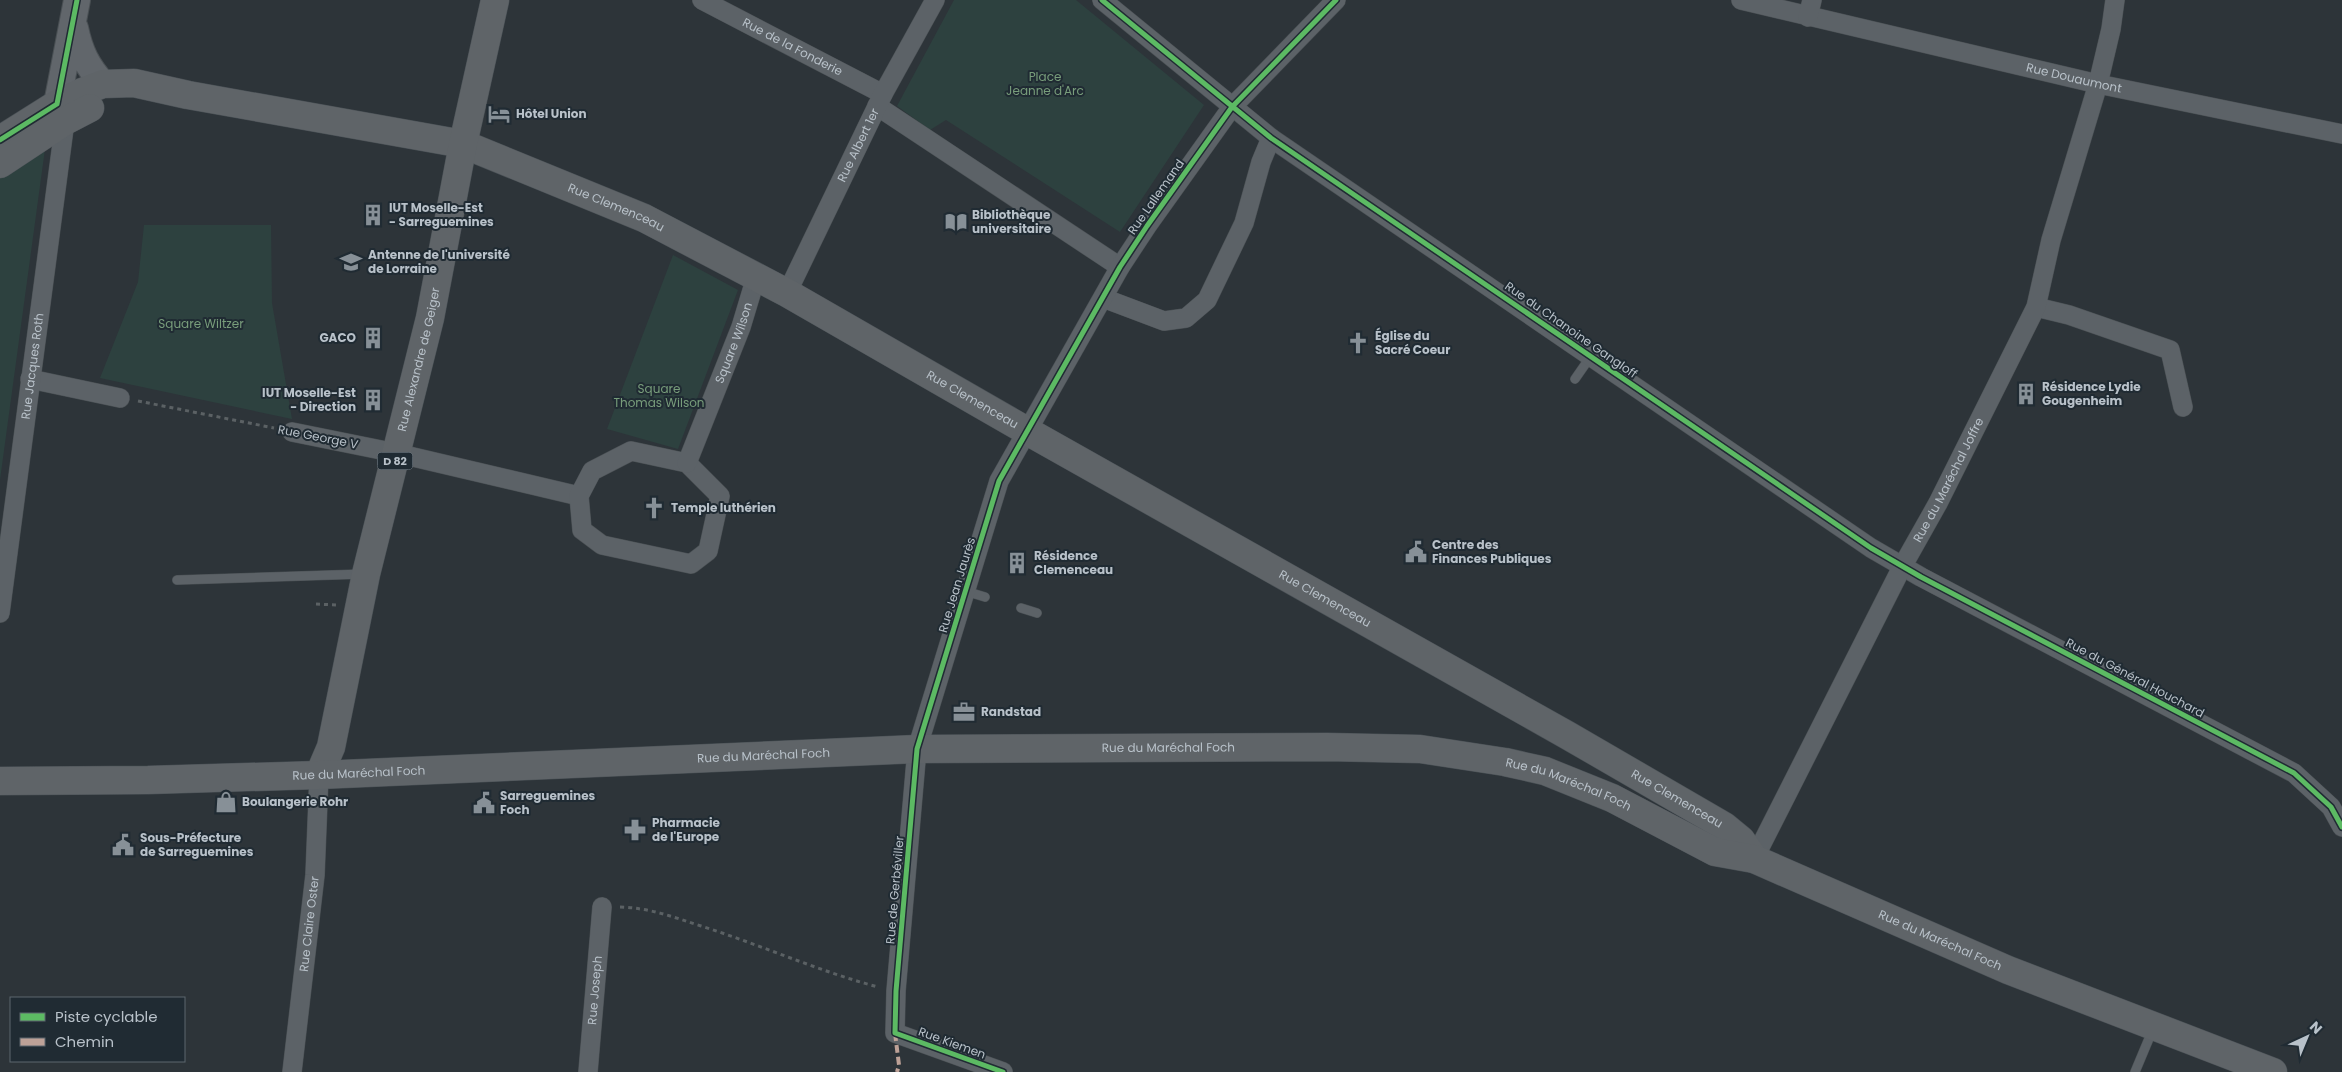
<svg xmlns="http://www.w3.org/2000/svg" width="2342" height="1072" viewBox="0 0 2342 1072" font-family="Poppins,sans-serif">
	<style>
		.green { fill: #2d413f }
		.lines { fill: none; stroke-linecap: round; stroke-linejoin: round }
		.lane-casing { stroke: #4a5054; stroke-width: 10 }
		.street-casing { stroke: #4a5054; stroke-width: 20 }
		.secondary-casing { stroke: #4a5054; stroke-width: 28 }
		.primary-casing { stroke: #4a5156; stroke-width: 29 }
		.path { stroke: #5b6164; stroke-width: 3; stroke-dasharray: 4 4; stroke-linecap: butt }
		.lane { stroke: #5c6267; stroke-width: 9 }
		.street { stroke: #5c6267; stroke-width: 19 }
		.secondary { stroke: #61666b; stroke-width: 26 }
		.primary { stroke: #5f6468; stroke-width: 28 }
		.quiet { stroke: #bda197; stroke-width: 4; stroke-dasharray: 8 4; stroke-linecap: butt }
		.cycleway-casing { stroke: #202b33; stroke-width: 8 }
		.cycleway { stroke: #5cba63; stroke-width: 5 }
		.labels { text-anchor: middle; stroke-width: 4; stroke-linejoin: round; paint-order: stroke }
		.shield { fill: #202b33; stroke: #8a949c; stroke-width: 1 }
		.shield-label { font-size: 11px; font-weight: bold; fill: #b8c1c9 }
		.street-label { font-size: 12px; fill: #b8c1c9; stroke: #202b33 }
		.park-label { font-size: 12px; fill: #789d7b; stroke: #202b33 }
		.poi-label { font-size: 12px; font-weight: bold; fill: #b8c1c9; stroke: #202b33; text-anchor: start }
	</style>
	<rect width="100%" height="100%" fill="#2d3439"/>
	<path class="green" d="M 954,0 L 1076,0 L 1204,105 L 1120,232 L 946,120 L 930,130 L 897,106 Z
		M 45,149 L 0,480 L 0,178 Z
		M 144,225 L 271,225 L 272,303 L 292,419 L 100,378 L 138,282 Z
		M 673,255 L 738,290 L 678,449 L 607,429 Z"/>
	<g class="lines">
		<g class="lane-casing">
			<path id="lane" d="M 1575,379 L 1591,356
				M 177,580 L 364,574
				M 965,591 L 985,597
				M 1021,608 L 1037,613
				M 2135,1072 L 2153,1029"/>
		</g>
		<g class="street-casing">
			<g id="street">
				<path id="s1" d="M 702,0 L 883,94"/>
				<path d="M 1102,0 L 1271,138 L 1871,548 L 1921,577 L 2294,773 L 2331,807 L 2342,827"/>
				<path id="s2" d="M 1741,0 L 2098,84 L 2342,134"/>
				<path d="M 1808,17 L 1812,0"/>
				<path d="M 877,106 L 1120,267"/>
				<path id="s3" d="M 787,293 L 883,94 L 935,0"/>
				<path d="M 1103,298 L 1164,321 L 1186,318 L 1207,300 L 1244,223 L 1261,162 L 1271,138"/>
				<path d="M 2036,307 L 2069,315 L 2170,350 L 2183,407"/>
				<path d="M 30,379 L 120,398"/>
				<path d="M 292,432 L 396,453 L 579,496"/>
				<path d="M 631,451 L 687,463 L 720,496 L 708,551 L 691,564 L 602,545 L 582,530 L 579,496 L 592,471 Z"/>
				<path id="s4" d="M 687,463 L 741,327 L 756,277"/>
				<path id="s5" d="M 0,613 L 65,121"/>
				<path id="s6" d="M 1754,859 L 1902,567 L 1938,503 L 2036,307 L 2051,240 L 2098,84 L 2111,29 L 2115,0"/>
				<path id="s7" d="M 292,1072 L 315,875 L 319,775"/>
				<path id="s8" d="M 588,1072 L 602,907"/>
				<path d="M 1003,1072 L 895,1033 L 896,991 L 917,749 L 999,481 L 1120,267 L 1147,226 L 1232,107 L 1336,0"/>
			</g>
		</g>
		<g class="secondary-casing">
			<path id="secondary" d="M 75,28 C 80,52 87,66 103,84
				M 57,104 L 77,0"/>
		</g>
		<g class="primary-casing">
			<g id="primary">
				<path id="s9" d="M 0,140 L 57,104 L 82,92 L 103,84 L 134,83 L 188,95 L 463,144 L 644,218 L 787,293 L 1027,431 L 1567,735 L 1724,826 L 1741,840 L 1754,859"/>
				<path d="M 0,164 L 65,121 L 90,108"/>
				<path id="s10" d="M 319,775 L 331,747 L 366,574 L 430,318 L 463,144 L 495,0"/>
				<path id="s11" d="M 0,781 L 148,780 L 319,775 L 917,749 L 1327,747 L 1420,749 L 1505,762 L 1545,771 L 1612,798 L 1715,852 L 1754,859 L 2008,970 L 2273,1072"/>
			</g>
		</g>
		<path class="path" d="M 138,401 L 274,428
			M 316,604 L 337,605
			M 620,907 C 650,908 673,917 701,926 C 761,945 818,971 878,987"/>
		<use href="#lane" class="lane"/>
		<use href="#street" class="street"/>
		<use href="#secondary" class="secondary"/>
		<use href="#primary" class="primary"/>
		<path class="quiet" d="M 895,1033 L 899,1065 L 897,1072"/>
		<g class="cycleway-casing">
			<path id="cycleway" d="M 1102,0 L 1271,138 L 1871,548 L 1921,577 L 2294,773 L 2331,807 L 2342,827
				M 0,140 L 57,104 L 77,0
				M 1003,1072 L 895,1033 L 896,991 L 917,749 L 999,481 L 1120,267 L 1147,226 L 1232,107 L 1336,0"/>
		</g>
		<use href="#cycleway" class="cycleway"/>
	</g>
	<defs>
		<g id="hotel-bare" transform="scale(1.725)"><path d="M-6-4.5h1.5V1H6V5H4.5V3h-9V5H-6ZM-4 0a1.8 1.8 0 1 1 3.6 0ZM.5 0V-2.5h3Q6-2.5 6 0Z" fill="#879097" stroke="#202b33" stroke-width="2.5" paint-order="stroke"/></g>
		<g id="building-bare" transform="scale(1.725)"><path d="M-4-6H4V6H1V3H-1V6H-4ZM-2.5-4.3h1.7v1.8h-1.7ZM.8-4.3h1.7v1.8H.8ZM-2.5-1h1.7V.8h-1.7ZM.8-1h1.7V.8H.8Z" fill="#879097" stroke="#202b33" stroke-width="2.5" paint-order="stroke"/></g>
		<g id="library-bare" transform="scale(1.725)"><path d="M-6-4Q-3-5.5-.7-3.5V5Q-3 3-6 4ZM6-4Q3-5.5 .7-3.5V5Q3 3 6 4Z" fill="#879097" stroke="#202b33" stroke-width="2.5" paint-order="stroke"/></g>
		<g id="university-bare" transform="scale(1.725)"><path d="M0-5L7-2L0 1L-7-2ZM-4 1L0 2.5L4 1V4Q0 6-4 4Z" fill="#879097" stroke="#202b33" stroke-width="2.5" paint-order="stroke"/></g>
		<g id="church-bare" transform="scale(1.725)"><path d="M-1.2-6h2.4v3.5h3.3v2.4h-3.3V6h-2.4V-.1h-3.3v-2.4h3.3Z" fill="#879097" stroke="#202b33" stroke-width="2.5" paint-order="stroke"/></g>
		<g id="civic-bare" transform="scale(1.725)"><path d="M-.6-6.5H3V-4.5H.6V-3L4-1V1h2V6H-6V1h2V-1L-.6-3ZM-1.2 2.5V6h2.4V2.5Z" fill="#879097" stroke="#202b33" stroke-width="2.5" paint-order="stroke"/></g>
		<g id="office-bare" transform="scale(1.725)"><path d="M-6-3h4V-5.5h4V-3h4V5H-6ZM-1-4.5V-3h2v-1.5ZM-6 0V1H6V0Z" fill="#879097" stroke="#202b33" stroke-width="2.5" paint-order="stroke"/></g>
		<g id="shop-bare" transform="scale(1.725)"><path d="M-5-2.5h2.3a2.7 3.5 0 0 1 5.4 0H5L5.5 6h-11ZM-1.5-2.5h3a1.5 2.3 0 0 0-3 0Z" fill="#879097" stroke="#202b33" stroke-width="2.5" paint-order="stroke"/></g>
		<g id="pharmacy-bare" transform="scale(1.725)"><path d="M-2-6h4v4h4v4h-4v4h-4v-4h-4v-4h4Z" fill="#879097" stroke="#202b33" stroke-width="2.5" paint-order="stroke"/></g>
	</defs>
	<g fill-rule="evenodd">
		<use href="#hotel-bare" x="499" y="114"/>
		<use href="#building-bare" x="373" y="215"/>
		<use href="#library-bare" x="956" y="222"/>
		<use href="#university-bare" x="351" y="262"/>
		<use href="#building-bare" x="373" y="338"/>
		<use href="#church-bare" x="1358" y="343"/>
		<use href="#building-bare" x="2026" y="394"/>
		<use href="#building-bare" x="373" y="400"/>
		<use href="#church-bare" x="654" y="508"/>
		<use href="#civic-bare" x="1416" y="552"/>
		<use href="#building-bare" x="1017" y="563"/>
		<use href="#office-bare" x="964" y="712"/>
		<use href="#shop-bare" x="226" y="802"/>
		<use href="#civic-bare" x="484" y="803"/>
		<use href="#pharmacy-bare" x="635" y="830"/>
		<use href="#civic-bare" x="123" y="845"/>
	</g>
	<g class="labels">
		<rect class="shield" x="377.5" y="452.5" width="35" height="17" rx="4"/>
		<g class="shield-label">
			<text x="395" y="465">D 82</text>
		</g>
		<g class="street-label">
			<text dy="4" stroke="none"><textPath href="#s1" startOffset="102">Rue de la Fonderie</textPath></text>
			<text dy="4" stroke="none"><textPath href="#s2" startOffset="342">Rue Douaumont</textPath></text>
			<text dy="4" stroke="none"><textPath href="#s3" startOffset="164">Rue Albert 1er</textPath></text>
			<text transform="translate(1156 197) rotate(-55)" y="4">Rue Lallemand</text>
			<text dy="4" stroke="none"><textPath href="#s9" startOffset="649">Rue Clemenceau</textPath></text>
			<text transform="translate(1571 330) rotate(35)" y="4">Rue du Chanoine Gangloff</text>
			<text dy="4" stroke="none"><textPath href="#s4" startOffset="129">Square Wilson</textPath></text>
			<text dy="4" stroke="none"><textPath href="#s10" startOffset="428">Rue Alexandre de Geiger</textPath></text>
			<text dy="4" stroke="none"><textPath href="#s5" startOffset="249">Rue Jacques Roth</textPath></text>
			<text dy="4" stroke="none"><textPath href="#s9" startOffset="1054">Rue Clemenceau</textPath></text>
			<text transform="translate(318 437) rotate(11)" y="4">Rue George V</text>
			<text dy="4" stroke="none"><textPath href="#s6" startOffset="426">Rue du Maréchal Joffre</textPath></text>
			<text transform="translate(957 585) rotate(-73)" y="4">Rue Jean Jaurès</text>
			<text dy="4" stroke="none"><textPath href="#s9" startOffset="1459">Rue Clemenceau</textPath></text>
			<text transform="translate(2135 678) rotate(28)" y="4">Rue du Général Houchard</text>
			<text dy="4" stroke="none"><textPath href="#s11" startOffset="1169">Rue du Maréchal Foch</textPath></text>
			<text dy="4" stroke="none"><textPath href="#s11" startOffset="764">Rue du Maréchal Foch</textPath></text>
			<text dy="4" stroke="none"><textPath href="#s11" startOffset="359">Rue du Maréchal Foch</textPath></text>
			<text dy="4" stroke="none"><textPath href="#s11" startOffset="1574">Rue du Maréchal Foch</textPath></text>
			<text dy="4" stroke="none"><textPath href="#s9" startOffset="1864">Rue Clemenceau</textPath></text>
			<text transform="translate(895 890) rotate(-85)" y="4">Rue de Gerbéviller</text>
			<text dy="4" stroke="none"><textPath href="#s7" startOffset="149">Rue Claire Oster</textPath></text>
			<text dy="4" stroke="none"><textPath href="#s11" startOffset="1979">Rue du Maréchal Foch</textPath></text>
			<text dy="4" stroke="none"><textPath href="#s8" startOffset="82">Rue Joseph</textPath></text>
			<text transform="translate(952 1043) rotate(20)" y="4">Rue Kiemen</text>
		</g>
		<g class="park-label">
			<text x="1045" y="81">Place<tspan x="1045" dy="14">Jeanne d'Arc</tspan></text>
			<text x="201" y="328">Square Wiltzer</text>
			<text x="659" y="393">Square<tspan x="659" dy="14">Thomas Wilson</tspan></text>
		</g>
		<g class="poi-label">
			<text x="516" y="118">Hôtel Union</text>
			<text x="389" y="212">IUT Moselle-Est<tspan x="389" dy="14">- Sarreguemines</tspan></text>
			<text x="972" y="219">Bibliothèque<tspan x="972" dy="14">universitaire</tspan></text>
			<text x="368" y="259">Antenne de l'université<tspan x="368" dy="14">de Lorraine</tspan></text>
			<text x="1375" y="340">Église du<tspan x="1375" dy="14">Sacré Coeur</tspan></text>
			<text x="356" y="342" text-anchor="end">GACO</text>
			<text x="2042" y="391">Résidence Lydie<tspan x="2042" dy="14">Gougenheim</tspan></text>
			<text x="356" y="397" text-anchor="end">IUT Moselle-Est<tspan x="356" dy="14">- Direction</tspan></text>
			<text x="671" y="512">Temple luthérien</text>
			<text x="1432" y="549">Centre des<tspan x="1432" dy="14">Finances Publiques</tspan></text>
			<text x="1034" y="560">Résidence<tspan x="1034" dy="14">Clemenceau</tspan></text>
			<text x="981" y="716">Randstad</text>
			<text x="500" y="800">Sarreguemines<tspan x="500" dy="14">Foch</tspan></text>
			<text x="242" y="806">Boulangerie Rohr</text>
			<text x="652" y="827">Pharmacie<tspan x="652" dy="14">de l'Europe</tspan></text>
			<text x="140" y="842">Sous-Préfecture<tspan x="140" dy="14">de Sarreguemines</tspan></text>
		</g>
	</g>
	<rect x="10" y="997" width="175" height="65" fill="#202b33" stroke="#5d676f"/>
	<rect x="20" y="1013" width="25" height="8" fill="#5cba63" stroke="#5d676f"/>
	<text x="55" y="1022" font-size="15" fill="#b8c1c9">Piste cyclable</text>
	<rect x="20" y="1038" width="25" height="8" fill="#bda197" stroke="#5d676f"/>
	<text x="55" y="1047" font-size="15" fill="#b8c1c9">Chemin</text>
	<g transform="translate(2307 1037) rotate(44)" stroke="#202b33" stroke-width="4" paint-order="stroke">
	<path d="M0-4L9 19L0 12L-9 19Z" fill="#b8c1c9"/>
	<text y="-8" font-size="14" font-weight="bold" text-anchor="middle" fill="#b8c1c9">N</text>
	</g>
</svg>
